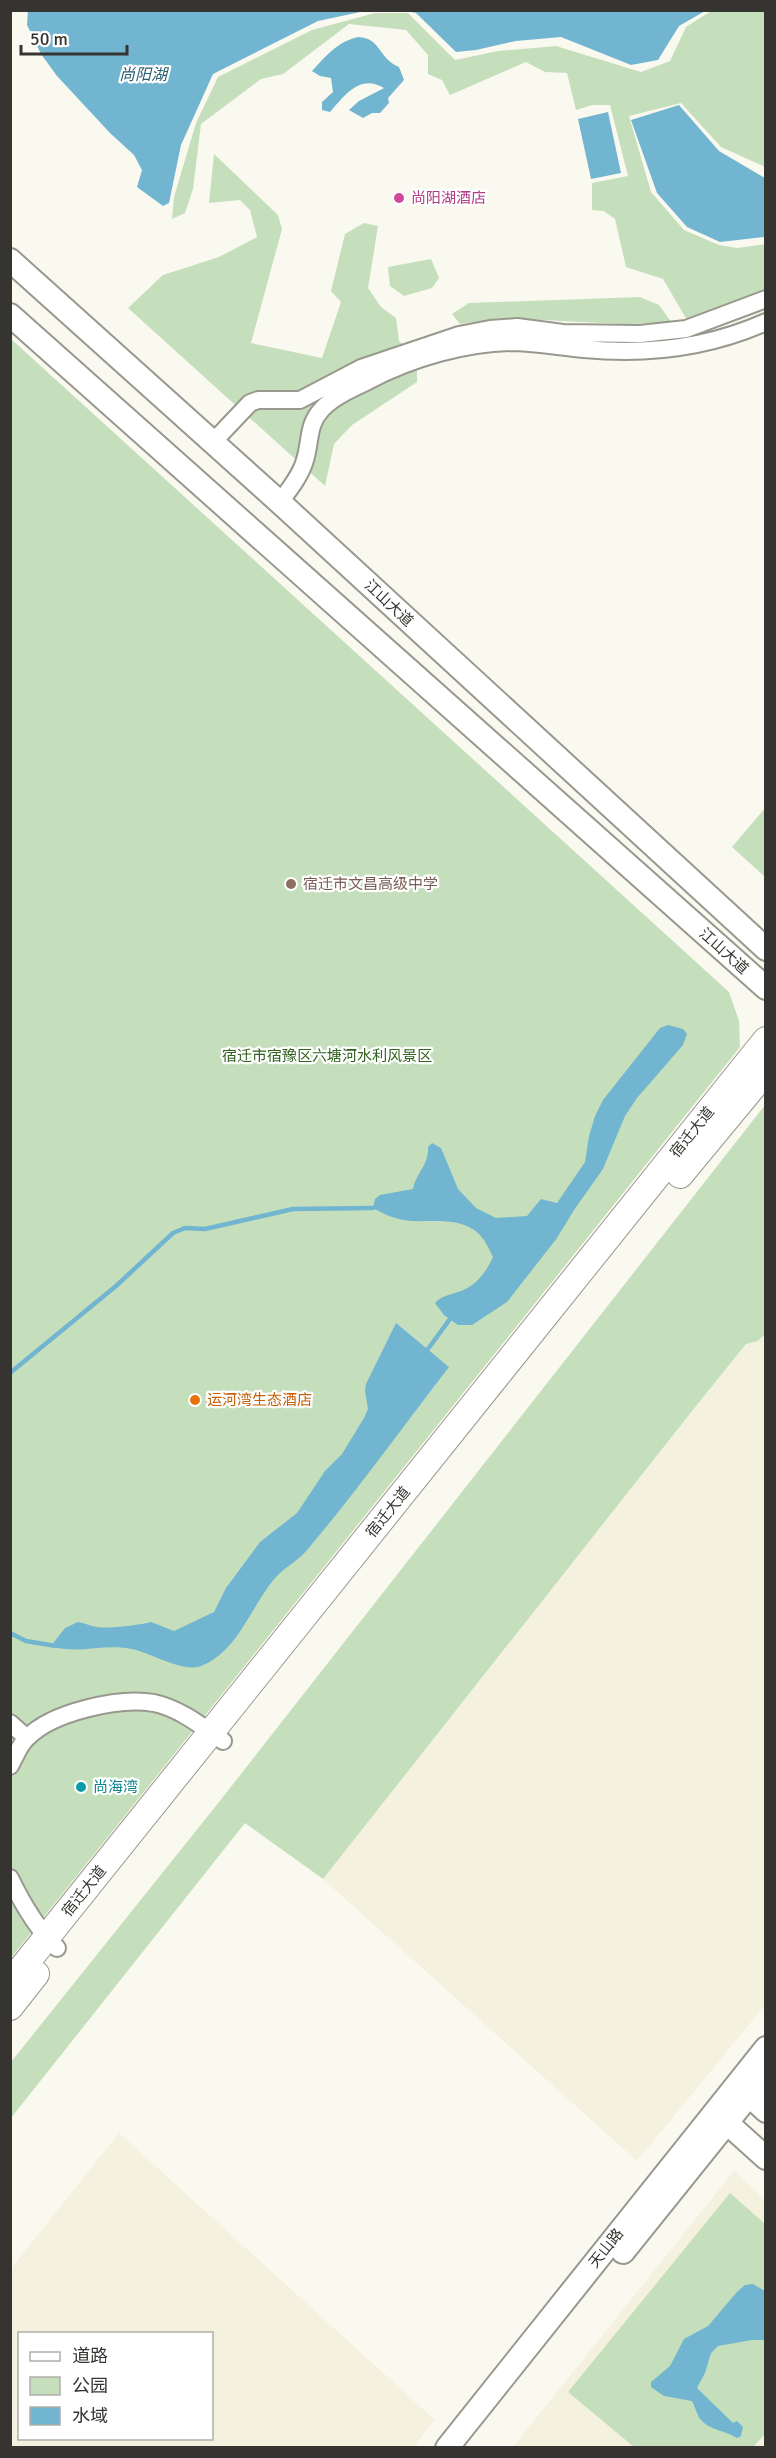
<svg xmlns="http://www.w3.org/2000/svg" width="776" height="2458" viewBox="0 0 776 2458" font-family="Signika,'Noto Sans SC',sans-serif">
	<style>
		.built { fill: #f4f1df; fill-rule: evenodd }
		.green { fill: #c5dfbd }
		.water { fill: #72b5d0 }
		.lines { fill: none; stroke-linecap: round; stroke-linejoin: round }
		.stream { stroke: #72b5d0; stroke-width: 4.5 }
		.street-casing { stroke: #99988e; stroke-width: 20 }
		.secondary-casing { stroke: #99988e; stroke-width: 26 }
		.primary-casing { stroke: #99988e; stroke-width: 28 }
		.street { stroke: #fff; stroke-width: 16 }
		.secondary { stroke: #fff; stroke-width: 22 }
		.primary { stroke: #fff; stroke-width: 26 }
		.hotel-dot { fill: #d1479c; stroke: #fff; stroke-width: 2 }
		.education-dot { fill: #8d6e63; stroke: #fff; stroke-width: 2 }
		.food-dot { fill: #e8710a; stroke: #fff; stroke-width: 2 }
		.culture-dot { fill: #0f9aa8; stroke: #fff; stroke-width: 2 }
		.labels { text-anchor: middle; stroke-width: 4.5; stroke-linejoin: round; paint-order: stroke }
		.hotel-label { font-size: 15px; fill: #b23c85; stroke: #fff; text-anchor: start }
		.street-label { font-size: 15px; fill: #353430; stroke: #fff }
		.education-label { font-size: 15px; fill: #785e54; stroke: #fff; text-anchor: start }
		.park-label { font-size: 15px; fill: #326120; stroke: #fff }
		.food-label { font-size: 15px; fill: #c56008; stroke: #fff; text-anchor: start }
		.culture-label { font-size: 15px; fill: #0d838f; stroke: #fff; text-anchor: start }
		.water-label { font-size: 16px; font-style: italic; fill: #275d71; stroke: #fff }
	</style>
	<rect width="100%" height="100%" fill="#faf9ef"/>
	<path class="built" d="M 765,1334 L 765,2005 L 637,2161 L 323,1879 L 696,1406 L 746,1344 L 758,1341 Z
		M 119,2133 L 435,2420 L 413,2447 L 11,2447 L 10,2270 ZM 20,2334 L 212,2334 L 212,2438 L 20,2438 Z
		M 734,2171 L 765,2200 L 765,2447 L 512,2448 Z"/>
	<path class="green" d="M 711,11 L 765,11 L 765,167 L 721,147 L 681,103 L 629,116 L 651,192 L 684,230 L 719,245 L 737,248 L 765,244 L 765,290 L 687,320 L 663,279 L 626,267 L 615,219 L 604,211 L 592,210 L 592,183 L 628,176 L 610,105 L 592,105 L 576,110 L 567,73 L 545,72 L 526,62 L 450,95 L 442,80 L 428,74 L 428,55 L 406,30 L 349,24 L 283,74 L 261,79 L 201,124 L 193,189 L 185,213 L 172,219 L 174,197 L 196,123 L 218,77 L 312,30 L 375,13 L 408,13 L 455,60 L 498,51 L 556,46 L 641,72 L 670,61 L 686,27 Z
		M 214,154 L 278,215 L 282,229 L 251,343 L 322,358 L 341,302 L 331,291 L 345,234 L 364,223 L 378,226 L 368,288 L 381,307 L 396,318 L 399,341 L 417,358 L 417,382 L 352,425 L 334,444 L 325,486 L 128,308 L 163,275 L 219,257 L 257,237 L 250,210 L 240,200 L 209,203 Z
		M 431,259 L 439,278 L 432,288 L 404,296 L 390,286 L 388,267 Z
		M 640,297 L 659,305 L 672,323 L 622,324 L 502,318 L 460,324 L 452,314 L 469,303 Z
		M 11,339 L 729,992 L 739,1021 L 740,1047 L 11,1958 Z
		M 765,808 L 765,877 L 732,847 Z
		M 765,1105 L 765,1334 L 758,1341 L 746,1344 L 696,1406 L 323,1879 L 245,1823 L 11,2118 L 11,2062 L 219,1802 Z
		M 730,2193 L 765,2224 L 765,2434 L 753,2447 L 634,2447 L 568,2392 Z"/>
	<path class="water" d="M 28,10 L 365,10 L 365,11 L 318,21 L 213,74 L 181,145 L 169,203 L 163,206 L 137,187 L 142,170 L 134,155 L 110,133 L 57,76 L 41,54 L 27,25 Z
		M 407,11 L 705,11 L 679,26 L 658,60 L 631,65 L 561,37 L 516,41 L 476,50 L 456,52 L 416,13 Z
		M 358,37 C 381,38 378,58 399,67 L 404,80 L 388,98 L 389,103 L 380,113 L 372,113 L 363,118 L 349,110 L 359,101 L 384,88 C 360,73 344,96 330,112 L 322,110 L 322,102 L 333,92 L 331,78 L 320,76 L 312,71 C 326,56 337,42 358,37 Z
		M 679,105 L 719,151 L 765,178 L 765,237 L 720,242 L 687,227 L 657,193 L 631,120 Z
		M 608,112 L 621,173 L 591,179 L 578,119 Z
		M 668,1025 L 683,1029 L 687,1034 L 683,1045 L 637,1098 L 625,1116 L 603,1169 L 574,1210 L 557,1238 L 507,1302 L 472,1325 L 458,1325 L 444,1315 L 435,1303 C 443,1295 450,1295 461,1291 C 477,1285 486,1272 493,1257 C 489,1249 485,1240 479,1234 C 461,1217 434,1222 412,1221 C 397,1220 385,1215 373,1208 L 375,1199 L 380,1195 L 413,1189 C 416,1173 429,1165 428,1147 L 432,1143 L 441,1148 L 458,1189 L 476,1208 L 496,1218 L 527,1216 L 541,1199 L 557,1203 L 585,1162 L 589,1136 L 595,1116 L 603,1100 L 660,1028 Z
		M 396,1323 L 449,1367 C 402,1428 357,1491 307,1550 C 298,1561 285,1567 276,1577 C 251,1605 239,1651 201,1666 C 183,1673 151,1653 132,1649 C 104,1643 78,1655 51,1646 L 65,1628 L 78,1622 C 85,1623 90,1626 97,1627 C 108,1629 140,1625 151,1622 L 174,1631 L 214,1612 L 226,1588 L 260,1542 L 297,1513 L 325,1471 L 342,1454 L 364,1418 L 368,1409 L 365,1391 L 366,1384 Z
		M 753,2284 L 765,2291 L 765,2340 L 752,2340 L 718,2346 L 711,2353 L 705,2373 L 697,2388 L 733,2423 L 737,2421 L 743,2427 L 741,2436 L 737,2438 C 727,2431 709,2430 701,2420 C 697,2415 695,2407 692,2401 L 664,2396 L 651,2387 L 651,2382 L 670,2366 L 684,2339 L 708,2326 L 737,2292 L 745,2285 Z"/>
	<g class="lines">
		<path class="stream" d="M 425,1353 L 450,1319
			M 10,1373 L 116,1286 L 173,1233 L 185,1228 L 205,1229 L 293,1209 L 373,1208
			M 10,1633 L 26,1641 L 56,1646"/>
		<g class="street-casing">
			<path id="street" d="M 213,442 L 250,403 L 258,400 L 300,400 L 361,368 L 459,335 L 490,329 L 517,327 L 563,333 L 640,334 L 686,329 L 766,299
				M 280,502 C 289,490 301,475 305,460 C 311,441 307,425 322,409 C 334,396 352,389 368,381 C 411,358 467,342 516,342 C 538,343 561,347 584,349 C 646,355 708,348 766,322
				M 10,1723 L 27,1738
				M 10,1766 C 15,1757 20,1744 27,1738 C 52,1712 119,1697 154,1703 C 179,1708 203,1727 223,1741
				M 10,1878 C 22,1903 37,1929 57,1948"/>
		</g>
		<g class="secondary-casing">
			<path id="secondary" d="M 10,260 L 286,508 L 766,949
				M 10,315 L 766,988
				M 738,2085 L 766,2111
				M 716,2113 L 766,2158
				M 623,2252 L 766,2074
				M 447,2448 L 766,2048"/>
		</g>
		<g class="primary-casing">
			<path id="primary" d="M 680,1175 L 766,1071
				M 10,1983 L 766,1040
				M 10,2007 L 36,1974"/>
		</g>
		<use href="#street" class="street"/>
		<use href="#secondary" class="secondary"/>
		<use href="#primary" class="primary"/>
	</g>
	<circle class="hotel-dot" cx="399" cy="198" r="6"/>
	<circle class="education-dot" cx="291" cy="884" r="6"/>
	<circle class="food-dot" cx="195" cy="1400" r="6"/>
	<circle class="culture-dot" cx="81" cy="1787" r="6"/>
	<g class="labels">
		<g class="hotel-label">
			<text x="411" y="203">尚阳湖酒店</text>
		</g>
		<g class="street-label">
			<text transform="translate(389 603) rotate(43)" y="5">江山大道</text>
			<text transform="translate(724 951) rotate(42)" y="5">江山大道</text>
			<text transform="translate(692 1132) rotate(-51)" y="5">宿迁大道</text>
			<text transform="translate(388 1512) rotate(-51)" y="5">宿迁大道</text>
			<text transform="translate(84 1891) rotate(-51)" y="5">宿迁大道</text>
			<text transform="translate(606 2248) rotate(-51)" y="5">天山路</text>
		</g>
		<g class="education-label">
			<text x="303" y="889">宿迁市文昌高级中学</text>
		</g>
		<g class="park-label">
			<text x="327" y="1061">宿迁市宿豫区六塘河水利风景区</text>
		</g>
		<g class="food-label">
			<text x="207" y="1405">运河湾生态酒店</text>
		</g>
		<g class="culture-label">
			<text x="93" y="1792">尚海湾</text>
		</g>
		<g class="water-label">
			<text x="143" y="80">尚阳湖</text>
		</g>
	</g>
	<rect width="776" height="2458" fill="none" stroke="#353430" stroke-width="24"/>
	<rect x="18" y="2332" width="195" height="108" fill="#ffffff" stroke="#aeaeac" stroke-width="1.5"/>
	<rect x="30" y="2352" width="30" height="9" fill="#ffffff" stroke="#aeaeac" stroke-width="1.5"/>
	<text x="72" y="2362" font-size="18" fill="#353430">道路</text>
	<rect x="30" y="2377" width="30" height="18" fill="#c5dfbd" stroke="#aeaeac" stroke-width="1.5"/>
	<text x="72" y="2392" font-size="18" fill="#353430">公园</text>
	<rect x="30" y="2407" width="30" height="18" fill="#72b5d0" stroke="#aeaeac" stroke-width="1.5"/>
	<text x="72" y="2422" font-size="18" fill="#353430">水域</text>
	<path d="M21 45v9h106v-9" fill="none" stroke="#353430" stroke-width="3"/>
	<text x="30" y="45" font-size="18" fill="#353430" stroke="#ffffff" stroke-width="4.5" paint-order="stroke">50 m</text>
</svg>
